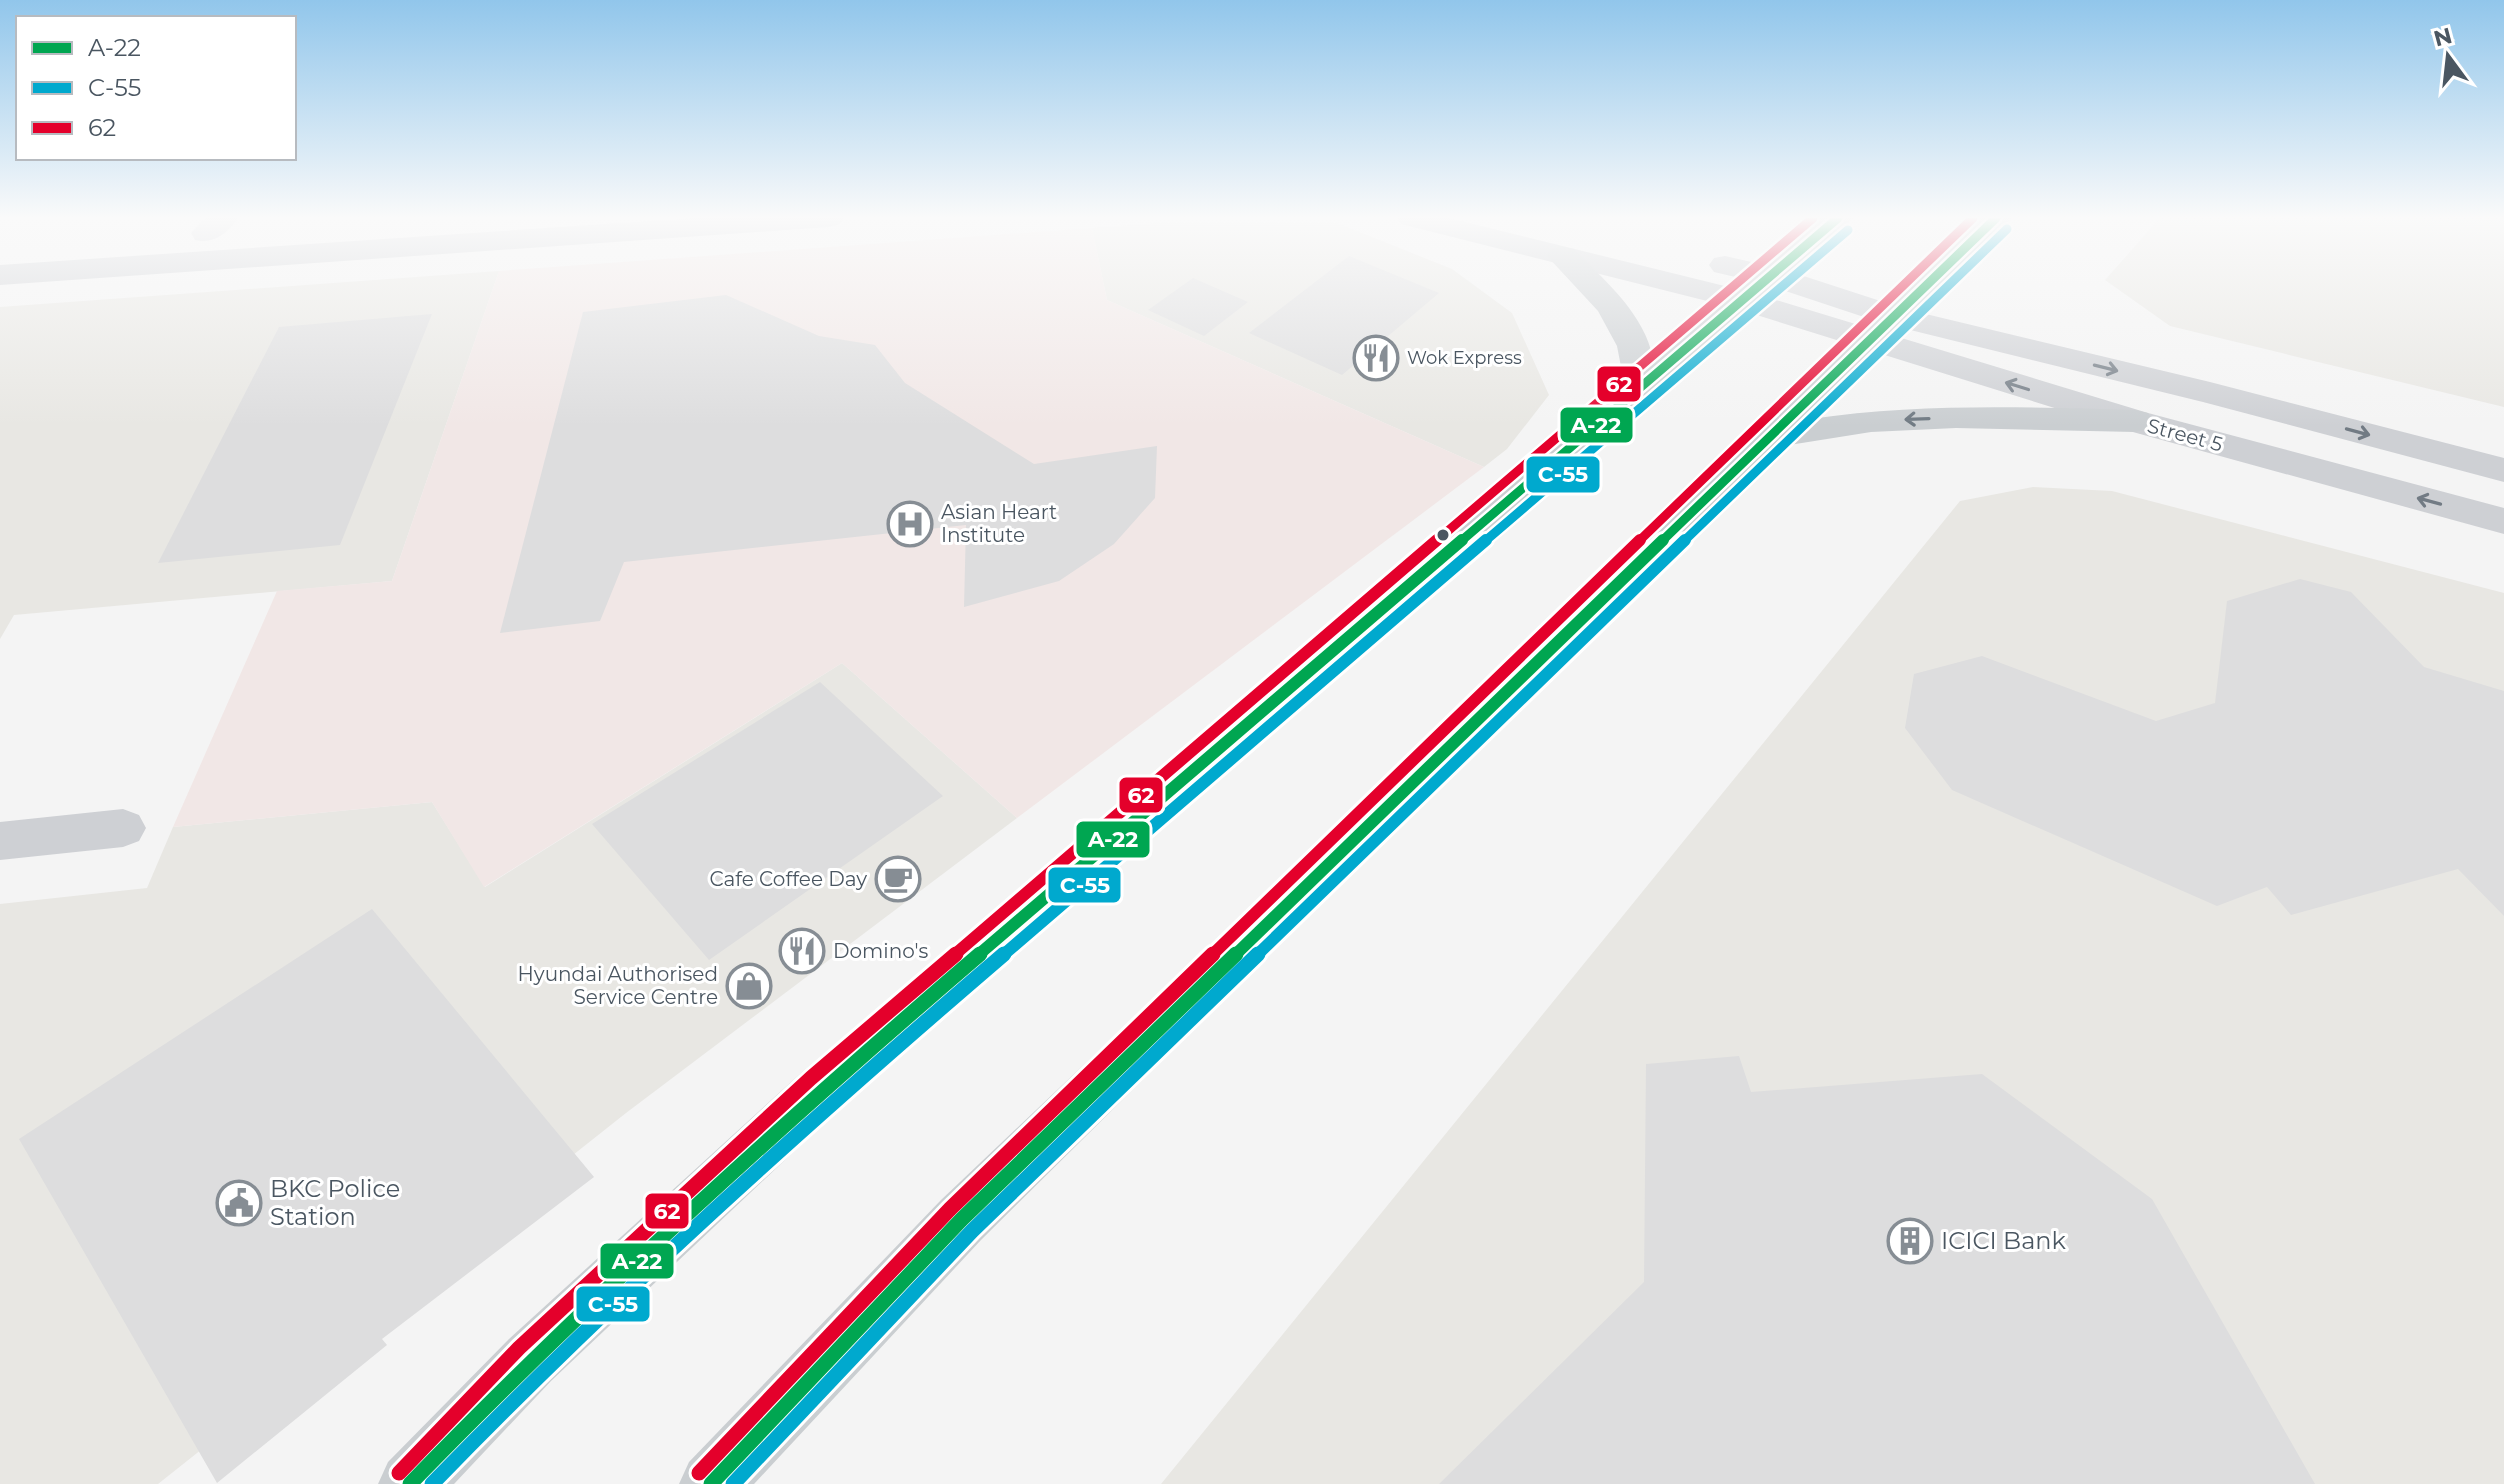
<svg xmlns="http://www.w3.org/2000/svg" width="2504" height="1484" viewBox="0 0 2504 1484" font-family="Montserrat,sans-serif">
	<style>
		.commercial { fill: #e8e7e3 }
		.medical { fill: #f1e7e6 }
		.building { fill: #ddddde }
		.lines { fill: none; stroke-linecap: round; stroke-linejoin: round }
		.secondary { fill: #ced0d4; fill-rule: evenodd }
		.primary { fill: #caced1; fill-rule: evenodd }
		.bus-1-far2-casing { stroke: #fff; stroke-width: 14 }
		.bus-1-far1-casing { stroke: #fff; stroke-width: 18 }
		.bus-1-casing { stroke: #fff; stroke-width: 21 }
		.bus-2-far2-casing { stroke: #fff; stroke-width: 14 }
		.bus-2-far1-casing { stroke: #fff; stroke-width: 18 }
		.bus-2-casing { stroke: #fff; stroke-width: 21 }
		.bus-3-far2-casing { stroke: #fff; stroke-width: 14 }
		.bus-3-far1-casing { stroke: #fff; stroke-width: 18 }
		.bus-3-casing { stroke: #fff; stroke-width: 21 }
		.bus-1-far2 { stroke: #00a651; stroke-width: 9 }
		.bus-1-far1 { stroke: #00a651; stroke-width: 12 }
		.bus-1 { stroke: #00a651; stroke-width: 15 }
		.bus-2-far2 { stroke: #00a9ce; stroke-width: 9 }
		.bus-2-far1 { stroke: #00a9ce; stroke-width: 12 }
		.bus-2 { stroke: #00a9ce; stroke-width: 15 }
		.bus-3-far2 { stroke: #e4002b; stroke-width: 9 }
		.bus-3-far1 { stroke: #e4002b; stroke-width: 12 }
		.bus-3 { stroke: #e4002b; stroke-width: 15 }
		.oneway { stroke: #727b84 }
		.oneway2 { stroke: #707a83 }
		.bus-dot { fill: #4a5661; stroke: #fff; stroke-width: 3 }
		.labels { text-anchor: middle; stroke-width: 6; stroke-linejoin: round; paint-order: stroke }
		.far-poi-label { font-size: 18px; fill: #4a5661; stroke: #fff; text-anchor: start }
		.street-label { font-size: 20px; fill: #4a5661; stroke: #fff }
		.poi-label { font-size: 20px; fill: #4a5661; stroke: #fff; text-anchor: start }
		.near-poi-label { font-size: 24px; fill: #4a5661; stroke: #fff; text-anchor: start }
		.line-badge { stroke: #fff; stroke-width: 3 }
		.badge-label { font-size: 22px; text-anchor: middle; font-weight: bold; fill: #fff }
	</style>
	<rect width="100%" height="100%" fill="#f4f4f4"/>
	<path class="commercial" d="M 2160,218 L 2504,218 L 2504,407 L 2170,326 L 2105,280 Z
		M 1156,223 L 1337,223 L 1452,269 L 1512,313 L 1549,395 L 1507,449 L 1484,467 L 1107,300 L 1092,228 Z
		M 499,271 L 392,581 L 14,615 L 0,639 L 0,307 Z
		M 2033,487 L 2112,491 L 2504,593 L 2504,1484 L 1161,1484 L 1960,501 Z
		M 842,663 L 1017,818 L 626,1113 L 158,1484 L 0,1484 L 0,904 L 147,888 L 173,827 L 432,802 L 485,887 Z"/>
	<path class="medical" d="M 1092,228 L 1107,300 L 1484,467 L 1017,818 L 842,663 L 484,887 L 432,802 L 173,827 L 277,591 L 392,581 L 499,271 Z"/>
	<path class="building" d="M 1349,256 L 1439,293 L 1342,375 L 1249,333 Z
		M 1193,278 L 1248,302 L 1204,336 L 1148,310 Z
		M 726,295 L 819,336 L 875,345 L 905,383 L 1034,464 L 1157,446 L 1155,498 L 1114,544 L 1059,581 L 964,607 L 966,525 L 624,562 L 600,621 L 500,633 L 583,312 Z
		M 432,314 L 340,545 L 158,563 L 279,327 Z
		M 2300,579 L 2351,592 L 2424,667 L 2504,691 L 2504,916 L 2458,869 L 2291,915 L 2267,887 L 2217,906 L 1952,790 L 1905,728 L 1914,674 L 1982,656 L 2156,721 L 2215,703 L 2227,601 Z
		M 820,682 L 943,796 L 709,960 L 592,824 Z
		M 372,909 L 594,1177 L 382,1339 L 387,1345 L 217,1483 L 19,1139 Z
		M 1739,1056 L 1751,1092 L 1982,1074 L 2152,1199 L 2315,1484 L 1439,1484 L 1644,1282 L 1646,1064 Z"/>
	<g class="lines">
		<path class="secondary" d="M 205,218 L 238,218 C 227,234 214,244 195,240 L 191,233 Z
			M 694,218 L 844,218 L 840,224 L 829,227 L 0,285 L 0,265 Z
			M 1397,218 L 1449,218 L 1753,293 L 2148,413 L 2504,508 L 2504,534 L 2122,429 L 1731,307 L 1401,224 Z
			M 1725,256 L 1782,269 L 1905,309 L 2210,382 L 2504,458 L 2504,482 L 2203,402 L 1882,323 L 1761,283 L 1714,272 L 1709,265 L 1714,258 Z
			M 123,809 L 139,815 L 146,828 L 139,841 L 123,847 L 0,860 L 0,822 Z"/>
		<path class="primary" d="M 1819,218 L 1853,218 L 840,1108 L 551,1381 L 454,1484 L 378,1484 L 388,1462 L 509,1339 L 802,1072 L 1624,382 L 1617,346 L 1598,311 L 1547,256 L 1552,249 L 1563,247 L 1574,249 C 1604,280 1644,313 1653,358 Z
			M 1978,218 L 2011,218 L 1810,419 C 1919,403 2026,407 2135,410 L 2148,413 L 2153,421 L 2148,429 L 2135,432 L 1956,428 L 1871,432 L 1783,446 L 981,1240 L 754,1484 L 679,1484 L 689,1462 L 941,1200 Z"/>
		<g class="bus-1-far2-casing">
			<path id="bus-1-far2" d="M 1460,542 L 1838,218
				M 1661,542 L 1996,218"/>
		</g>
		<g class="bus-1-far1-casing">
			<path id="bus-1-far1" d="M 977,956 L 1462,540
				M 1234,956 L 1663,540"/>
		</g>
		<g class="bus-1-casing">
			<path id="bus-1" d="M 410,1484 C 591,1297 783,1123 980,954
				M 711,1484 L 961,1220 L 1236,954"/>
		</g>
		<g class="bus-2-far2-casing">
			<path id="bus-2-far2" d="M 1484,542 L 1848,230
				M 1683,542 L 2007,229"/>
		</g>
		<g class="bus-2-far1-casing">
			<path id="bus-2-far1" d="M 1002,956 L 1486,540
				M 1256,956 L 1685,540"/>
		</g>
		<g class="bus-2-casing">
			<path id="bus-2" d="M 432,1484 C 613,1297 807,1123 1004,954
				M 733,1484 L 972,1231 L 1258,954"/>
		</g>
		<g class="bus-3-far2-casing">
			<path id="bus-3-far2" d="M 1435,542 L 1813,218
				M 1638,542 L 1973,218"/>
		</g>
		<g class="bus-3-far1-casing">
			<path id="bus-3-far1" d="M 953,956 L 1437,540
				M 1211,956 L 1640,540"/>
		</g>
		<g class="bus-3-casing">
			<path id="bus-3" d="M 399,1473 L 519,1348 L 811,1078 L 956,954
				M 699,1473 L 950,1209 L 1213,954"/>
		</g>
		<use href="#bus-1-far2" class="bus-1-far2"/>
		<use href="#bus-1-far1" class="bus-1-far1"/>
		<use href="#bus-1" class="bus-1"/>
		<use href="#bus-2-far2" class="bus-2-far2"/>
		<use href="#bus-2-far1" class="bus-2-far1"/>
		<use href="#bus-2" class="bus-2"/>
		<use href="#bus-3-far2" class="bus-3-far2"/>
		<use href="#bus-3-far1" class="bus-3-far1"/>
		<use href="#bus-3" class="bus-3"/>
	</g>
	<defs><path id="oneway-shaft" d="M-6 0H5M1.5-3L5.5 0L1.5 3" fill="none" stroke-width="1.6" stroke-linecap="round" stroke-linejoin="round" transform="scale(2)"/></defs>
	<g class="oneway">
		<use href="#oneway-shaft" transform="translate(2106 368) rotate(14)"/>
		<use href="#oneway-shaft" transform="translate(2017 386) rotate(-163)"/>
		<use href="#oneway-shaft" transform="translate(2358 432) rotate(15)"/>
		<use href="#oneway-shaft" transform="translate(2429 501) rotate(-165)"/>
	</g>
	<use class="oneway2" href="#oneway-shaft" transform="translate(1917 419) rotate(178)"/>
	<linearGradient id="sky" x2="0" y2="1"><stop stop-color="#91c6eb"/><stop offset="0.51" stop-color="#fafafa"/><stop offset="1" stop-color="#fafafa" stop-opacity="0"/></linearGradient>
	<rect width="2504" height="426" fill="url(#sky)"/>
	<defs>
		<g id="restaurant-ring" transform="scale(2.3)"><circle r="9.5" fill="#fff" stroke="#868d94" stroke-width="1.5"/><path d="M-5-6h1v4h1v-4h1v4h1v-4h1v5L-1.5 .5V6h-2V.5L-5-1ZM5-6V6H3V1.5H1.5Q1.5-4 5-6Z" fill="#868d94"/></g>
		<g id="hospital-ring" transform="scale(2.3)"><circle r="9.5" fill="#fff" stroke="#868d94" stroke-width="1.5"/><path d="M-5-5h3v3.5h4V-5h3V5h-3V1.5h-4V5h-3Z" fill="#868d94"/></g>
		<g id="cafe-ring" transform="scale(2.3)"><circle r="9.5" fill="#fff" stroke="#868d94" stroke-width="1.5"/><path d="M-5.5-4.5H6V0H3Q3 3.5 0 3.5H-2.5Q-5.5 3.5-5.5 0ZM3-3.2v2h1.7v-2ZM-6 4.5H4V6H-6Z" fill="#868d94"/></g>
		<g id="shop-ring" transform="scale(2.3)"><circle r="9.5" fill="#fff" stroke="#868d94" stroke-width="1.5"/><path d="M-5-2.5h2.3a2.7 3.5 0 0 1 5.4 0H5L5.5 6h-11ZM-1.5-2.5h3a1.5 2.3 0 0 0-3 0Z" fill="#868d94"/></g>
		<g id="civic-ring" transform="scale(2.3)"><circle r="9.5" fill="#fff" stroke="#868d94" stroke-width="1.5"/><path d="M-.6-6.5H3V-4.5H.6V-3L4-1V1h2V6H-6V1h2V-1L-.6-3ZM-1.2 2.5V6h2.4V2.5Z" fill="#868d94"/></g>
		<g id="building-ring" transform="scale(2.3)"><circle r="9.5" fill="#fff" stroke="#868d94" stroke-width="1.5"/><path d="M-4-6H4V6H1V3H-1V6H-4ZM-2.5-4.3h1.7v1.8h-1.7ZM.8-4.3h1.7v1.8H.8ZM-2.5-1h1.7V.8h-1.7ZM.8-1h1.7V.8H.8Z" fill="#868d94"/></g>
	</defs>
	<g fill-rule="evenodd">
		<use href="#restaurant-ring" x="1376" y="358"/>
		<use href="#hospital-ring" x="910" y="524"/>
		<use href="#cafe-ring" x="898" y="879"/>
		<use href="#restaurant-ring" x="802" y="951"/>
		<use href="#shop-ring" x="749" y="986"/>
		<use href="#civic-ring" x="239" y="1203"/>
		<use href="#building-ring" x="1910" y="1241"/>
	</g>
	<circle class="bus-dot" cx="1443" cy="535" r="7"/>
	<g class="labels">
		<g class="far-poi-label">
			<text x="1407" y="364">Wok Express</text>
		</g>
		<g class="street-label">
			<text transform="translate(2185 435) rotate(15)" y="7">Street 5</text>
		</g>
		<g class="poi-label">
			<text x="941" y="519">Asian Heart<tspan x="941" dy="23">Institute</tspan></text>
			<text x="867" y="886" text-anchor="end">Cafe Coffee Day</text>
			<text x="833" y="958">Domino's</text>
			<text x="718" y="981" text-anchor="end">Hyundai Authorised<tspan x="718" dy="23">Service Centre</tspan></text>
		</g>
		<g class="near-poi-label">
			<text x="270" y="1197">BKC Police<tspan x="270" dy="28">Station</tspan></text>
			<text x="1941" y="1249">ICICI Bank</text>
		</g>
	</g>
	<g class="line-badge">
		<rect x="1596" y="365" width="46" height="38" rx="8" fill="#e4002b"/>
		<rect x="1559" y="406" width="75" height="38" rx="8" fill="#00a651"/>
		<rect x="1525" y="455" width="76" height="39" rx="8" fill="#00a9ce"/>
		<rect x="1118" y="776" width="46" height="38" rx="8" fill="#e4002b"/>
		<rect x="1075" y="820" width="76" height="39" rx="8" fill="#00a651"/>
		<rect x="1047" y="866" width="75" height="38" rx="8" fill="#00a9ce"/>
		<rect x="644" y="1192" width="46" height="38" rx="8" fill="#e4002b"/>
		<rect x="599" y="1242" width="76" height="38" rx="8" fill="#00a651"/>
		<rect x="575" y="1285" width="76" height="38" rx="8" fill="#00a9ce"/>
	</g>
	<g class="badge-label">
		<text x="1619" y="392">62</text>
		<text x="1596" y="433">A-22</text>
		<text x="1563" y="482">C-55</text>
		<text x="1141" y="803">62</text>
		<text x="1113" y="847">A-22</text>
		<text x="1085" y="893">C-55</text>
		<text x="667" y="1219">62</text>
		<text x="637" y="1269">A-22</text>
		<text x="613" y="1312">C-55</text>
	</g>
	<rect x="16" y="16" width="280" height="144" fill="#ffffff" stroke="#b7bbc0" stroke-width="2"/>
	<rect x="32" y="42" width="40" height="12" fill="#00a651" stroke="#b7bbc0" stroke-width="2"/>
	<text x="88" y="56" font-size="24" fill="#4a5661">A-22</text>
	<rect x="32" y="82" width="40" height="12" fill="#00a9ce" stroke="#b7bbc0" stroke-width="2"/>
	<text x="88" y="96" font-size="24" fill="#4a5661">C-55</text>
	<rect x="32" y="122" width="40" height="12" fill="#e4002b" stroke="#b7bbc0" stroke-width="2"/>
	<text x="88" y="136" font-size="24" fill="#4a5661">62</text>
	<g transform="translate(2448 56) rotate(345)" stroke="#ffffff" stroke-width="6" paint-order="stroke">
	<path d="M0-6L14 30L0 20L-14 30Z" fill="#4a5661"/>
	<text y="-12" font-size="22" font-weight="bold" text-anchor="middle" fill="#4a5661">N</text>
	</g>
</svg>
